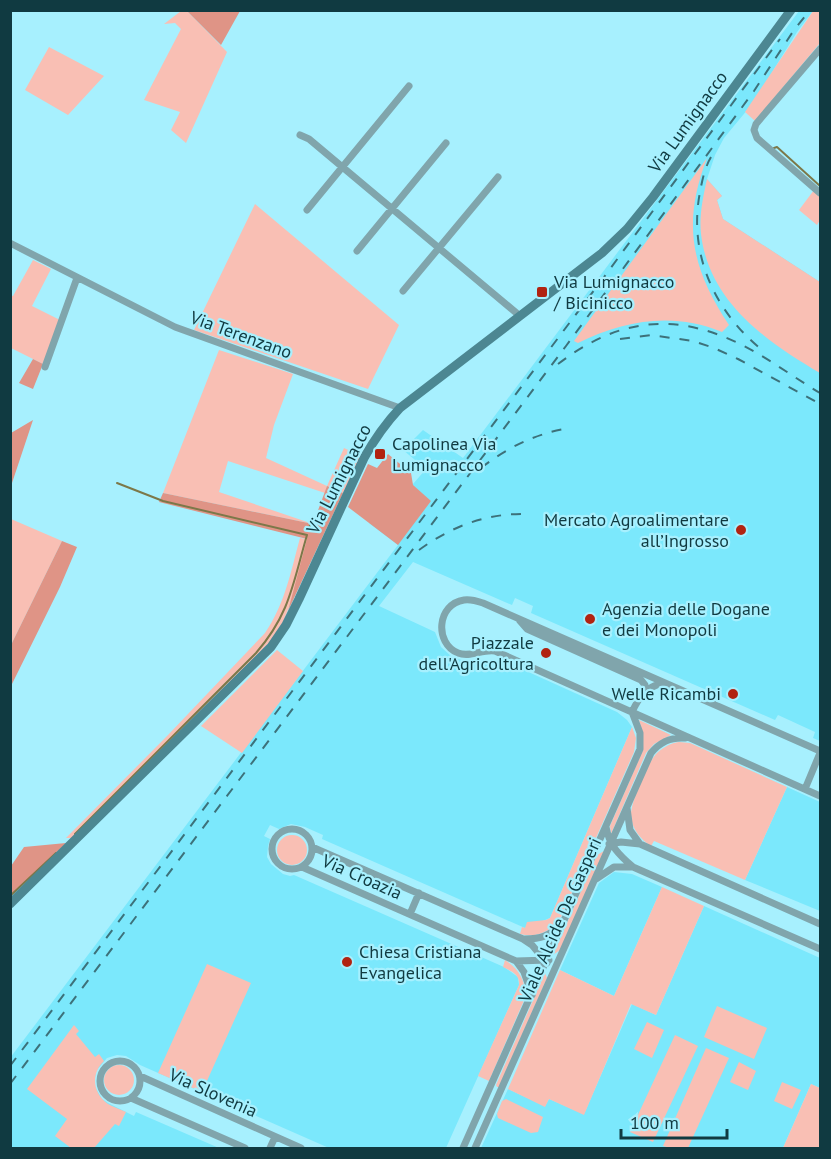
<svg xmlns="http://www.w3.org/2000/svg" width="831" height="1159" viewBox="0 0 831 1159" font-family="'PT Sans',sans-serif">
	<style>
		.built { fill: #7be8fc }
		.green { fill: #f9bfb4 }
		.forest { fill: #df9486 }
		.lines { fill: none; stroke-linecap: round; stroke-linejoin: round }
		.stream { stroke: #7c7849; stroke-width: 2 }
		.street { stroke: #80a5ac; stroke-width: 7 }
		.secondary { stroke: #4c8792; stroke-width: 9 }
		.rail { stroke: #3d717a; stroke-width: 2; stroke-dasharray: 10 10; stroke-linecap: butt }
		.poi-dot { fill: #b12311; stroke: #a7f0fe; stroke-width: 2 }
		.labels { text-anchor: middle; stroke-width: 4.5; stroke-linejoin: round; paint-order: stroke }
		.street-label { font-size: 18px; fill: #103a41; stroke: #a7f0fe }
		.poi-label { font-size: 18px; fill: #103a41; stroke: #a7f0fe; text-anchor: start }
	</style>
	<rect width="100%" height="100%" fill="#a7f0fe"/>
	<path class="built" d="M 799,11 L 813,11 L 797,32 L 753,103 L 724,138 L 715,155 L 707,179 L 722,196 L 717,200 L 723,219 L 820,282 L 820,741 L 813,738 L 815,732 L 778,715 L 775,720 L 531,613 L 533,606 L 515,598 L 512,605 L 413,562 L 379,606 L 435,632 L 441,647 L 452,657 L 468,662 L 477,660 L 500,670 L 504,661 L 617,712 L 627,720 L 632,727 L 550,918 L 525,928 L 322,839 L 323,835 L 305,827 L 291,824 L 279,829 L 270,825 L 264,836 L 270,839 L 268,846 L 267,857 L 271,864 L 283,874 L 290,876 L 294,875 L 504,967 L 518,977 L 519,985 L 446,1148 L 329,1148 L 140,1065 L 126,1056 L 117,1055 L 107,1058 L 96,1071 L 94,1085 L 102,1099 L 108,1103 L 134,1116 L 136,1112 L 219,1148 L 11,1148 L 10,1058 L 398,545 L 369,523 L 403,476 L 413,484 L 426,469 L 403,450 L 423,430 L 463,458 Z
		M 787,787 L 820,802 L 820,911 L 745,880 Z
		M 614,872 L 632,874 L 662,887 L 614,996 L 560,970 L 599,883 Z
		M 704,906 L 820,958 L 820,1088 L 811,1084 L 783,1148 L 481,1148 L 508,1089 L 545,1106 L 549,1099 L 584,1114 L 632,1004 L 656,1015 Z"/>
	<path class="green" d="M 181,11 L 187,11 L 227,52 L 186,143 L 171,130 L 180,112 L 144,100 L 181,29 L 175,23 L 164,24 Z
		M 813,11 L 820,11 L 820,43 L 755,121 L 745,112 Z
		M 49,47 L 104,76 L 68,115 L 25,90 Z
		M 707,158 C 682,223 691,268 729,325 L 722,332 C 673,312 625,320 578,343 L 574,341 Z
		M 707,179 L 722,196 L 717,200 L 723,219 L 820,282 L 820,373 C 766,341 709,302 701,234 C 699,216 703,197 707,179 Z
		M 814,190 L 820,196 L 820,220 L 817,225 L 799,210 Z
		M 255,204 L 399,325 L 368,389 L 194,330 Z
		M 33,260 L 51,269 L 32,306 L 60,320 L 43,364 L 11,348 L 10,295 L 13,296 Z
		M 219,350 L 293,374 L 274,425 L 266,458 L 327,486 L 344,448 L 361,456 L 343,493 L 327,486 L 325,493 L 228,461 L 219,492 L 313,524 L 163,493 Z
		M 11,519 L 62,541 L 11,645 Z
		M 300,538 L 308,539 L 292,600 L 283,622 L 269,643 L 72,838 L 66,838 L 168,735 L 265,633 C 285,604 291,571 300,538 Z
		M 277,650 L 303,671 L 242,753 L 201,726 Z
		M 639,720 L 671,735 L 654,744 L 646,753 L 611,834 L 610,826 L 643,750 L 643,734 Z
		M 632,727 L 636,738 L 634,752 L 561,917 C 551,932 537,938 520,934 L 522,927 L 525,928 L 527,922 L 546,920 L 550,918 Z
		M 679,742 L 690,743 L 787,787 L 745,880 L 654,841 L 651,846 C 640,839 632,829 631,816 C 630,804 648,760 658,752 C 664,747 671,743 679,742 Z
		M277 850a15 15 0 1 1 30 0a15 15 0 1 1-30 0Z
		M 604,851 L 560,950 L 553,955 L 597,855 Z
		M 662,887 L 704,906 L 656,1015 L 631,1004 L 584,1115 L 549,1099 L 545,1107 L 508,1089 L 560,970 L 614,996 Z
		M 505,960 C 519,969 526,981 525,998 L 489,1081 L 478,1076 L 519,985 C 520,974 511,971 503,967 Z
		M 207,964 L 251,983 L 202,1092 L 158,1073 Z
		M 545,973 L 547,978 L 499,1087 L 497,1087 L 496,1085 Z
		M 717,1006 L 767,1028 L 754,1059 L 704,1037 Z
		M 647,1022 L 664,1030 L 652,1058 L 634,1049 Z
		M 74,1025 L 79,1031 L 76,1034 L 95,1057 L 99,1054 L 104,1061 C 91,1073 92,1093 108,1104 C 113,1107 120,1109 126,1112 L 119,1126 L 115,1124 L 94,1148 L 71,1148 L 55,1136 L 67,1119 L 27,1089 Z
		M 675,1035 L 698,1046 L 653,1142 L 630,1132 Z
		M 706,1048 L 729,1058 L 688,1148 L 670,1148 L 663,1146 Z
		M 739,1062 L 756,1071 L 748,1090 L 730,1082 Z
		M104 1080a15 15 0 1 1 30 0a15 15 0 1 1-30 0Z
		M 782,1082 L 801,1090 L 792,1109 L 774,1101 Z
		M 811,1084 L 820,1088 L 820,1148 L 783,1148 Z
		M 506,1099 L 543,1117 L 538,1132 L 531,1133 L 498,1118 L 497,1114 L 502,1101 Z"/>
	<path class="forest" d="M 187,11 L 240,11 L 221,45 Z
		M 33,359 L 43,364 L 33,389 L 19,383 Z
		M 33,420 L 11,486 L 11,433 Z
		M 388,454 L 411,473 L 413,485 L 431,501 L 398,545 L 348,507 L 368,464 L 377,468 Z
		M 327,486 L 343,493 L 288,611 L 307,539 L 159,502 L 163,493 L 313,524 Z
		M 62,541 L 77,547 L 60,587 L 11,686 L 11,645 Z
		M 66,843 L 11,896 L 11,866 L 24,847 Z"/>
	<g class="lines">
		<path class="stream" d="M 172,10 L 172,11
			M 774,148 L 777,147 L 820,186
			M 309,529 L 310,525
			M 75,834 L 256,653 C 290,614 293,583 307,535 L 163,501 L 117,483
			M 10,896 L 56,853"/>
		<path class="street" d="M 820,49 L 756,124 L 754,130 L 757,138 L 820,193
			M 300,135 L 309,139 L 520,316
			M 307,210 L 409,86
			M 10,243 L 175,327 L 400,408
			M 357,251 L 446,143
			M 403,291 L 498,177
			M 45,367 L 77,278
			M 520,621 L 527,629 L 641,680 L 645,685 L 645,691
			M 632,712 C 639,697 646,687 663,683
			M 820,751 L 483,603 C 477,601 470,599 464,600 C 437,604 434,643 458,653 C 470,658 482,649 495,651 L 820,796
			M 805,789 L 820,753
			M 627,808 L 630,830 L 640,844
			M 606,827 C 609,845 619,855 633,867 L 820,949
			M272 849a20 20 0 1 1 40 0a20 20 0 1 1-40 0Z
			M 609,844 L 621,842 L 640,844 L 820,924
			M 312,847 L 523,939 L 532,945 L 547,963
			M 302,867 L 516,961 L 549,960
			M 596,879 L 614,867 L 632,867
			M 410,914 L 419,893
			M 525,939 C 541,939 549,936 560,925
			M 516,961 L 524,972 L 532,995
			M100 1081a20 20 0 1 1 40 0a20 20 0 1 1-40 0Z
			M 140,1076 L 301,1148
			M 131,1098 L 245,1148
			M 270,1148 L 275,1137
			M 463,1148 L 640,749 L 640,733 L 632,712
			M 475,1148 L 651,753 C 660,742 670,737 685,738"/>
		<path class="secondary" d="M 10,904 L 271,647 L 286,625 L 299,599 L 364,458 C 374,440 385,424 400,408 L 602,253 L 627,229 L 653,197 L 791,10"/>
		<path class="rail" d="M 711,157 C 705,167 702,181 700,192 C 688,253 714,311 762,350
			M 620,339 L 651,335 L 693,341 L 714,348 L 738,359 L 820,404
			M 558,364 C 616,320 671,311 738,343 C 767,357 793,377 820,393
			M 481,468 C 508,447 535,434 569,428
			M 419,550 C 452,526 487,513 527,514
			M 10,1066 L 604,277 L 780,39
			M 10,1084 L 566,346 L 754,91 L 794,30 L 810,10"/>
	</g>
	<g class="poi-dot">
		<rect x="536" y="286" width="12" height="12" rx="3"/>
		<rect x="374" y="448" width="12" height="12" rx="3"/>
		<circle cx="741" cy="530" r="6"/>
		<circle cx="590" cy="619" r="6"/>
		<circle cx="546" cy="653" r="6"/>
		<circle cx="733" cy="694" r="6"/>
		<circle cx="347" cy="962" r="6"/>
	</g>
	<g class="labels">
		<g class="street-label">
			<text transform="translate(688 122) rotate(-54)" y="6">Via Lumignacco</text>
			<text transform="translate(241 335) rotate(20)" y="6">Via Terenzano</text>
			<text transform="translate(339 479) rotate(-63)" y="6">Via Lumignacco</text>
			<text transform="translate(362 877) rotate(24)" y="6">Via Croazia</text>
			<text transform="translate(560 920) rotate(-66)" y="6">Viale Alcide De Gasperi</text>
			<text transform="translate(213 1093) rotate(24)" y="6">Via Slovenia</text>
		</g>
		<g class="poi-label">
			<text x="554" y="288">Via Lumignacco<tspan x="554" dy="21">/ Bicinicco</tspan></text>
			<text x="392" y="450">Capolinea Via<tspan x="392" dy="21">Lumignacco</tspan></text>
			<text x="729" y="526" text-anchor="end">Mercato Agroalimentare<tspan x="729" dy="21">all’Ingrosso</tspan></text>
			<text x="602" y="615">Agenzia delle Dogane<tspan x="602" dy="21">e dei Monopoli</tspan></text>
			<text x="534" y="649" text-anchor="end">Piazzale<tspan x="534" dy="21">dell'Agricoltura</tspan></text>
			<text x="721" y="700" text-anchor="end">Welle Ricambi</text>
			<text x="359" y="958">Chiesa Cristiana<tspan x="359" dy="21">Evangelica</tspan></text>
		</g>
	</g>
	<rect width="831" height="1159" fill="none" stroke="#103a41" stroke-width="24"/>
	<path d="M621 1129v9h106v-9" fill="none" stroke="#103a41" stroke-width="3"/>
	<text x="630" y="1129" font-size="18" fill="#103a41" stroke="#a7f0fe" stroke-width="4.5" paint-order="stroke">100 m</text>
</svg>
